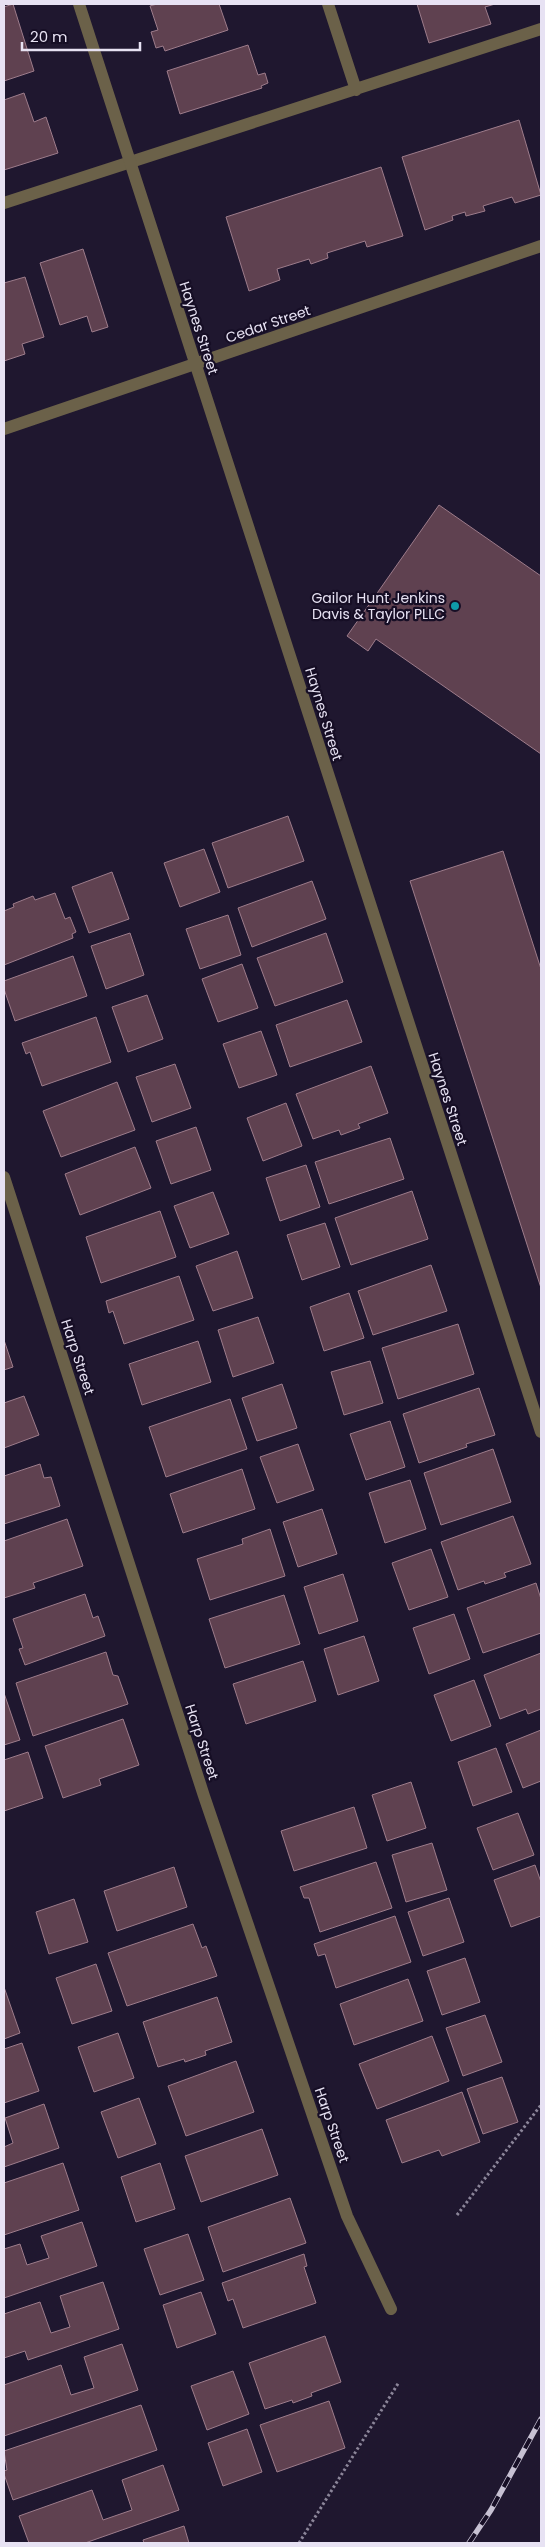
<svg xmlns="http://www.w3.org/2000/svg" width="545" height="2547" viewBox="0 0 545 2547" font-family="Poppins,sans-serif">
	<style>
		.building { fill: #5f4150; stroke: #9d7c8b }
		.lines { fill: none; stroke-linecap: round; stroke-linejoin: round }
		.path { stroke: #8b8599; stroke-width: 3; stroke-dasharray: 2.5 2.5; stroke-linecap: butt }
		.service { stroke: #6b6149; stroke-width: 12 }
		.minor { stroke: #6b6149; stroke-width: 12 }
		.rail-casing { stroke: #c7c1d3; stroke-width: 5.5 }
		.rail { stroke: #160e25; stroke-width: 4; stroke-dasharray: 11; stroke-linecap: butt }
		.culture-dot { fill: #0f9aa8; stroke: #160e25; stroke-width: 2 }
		.labels { text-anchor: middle; stroke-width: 4.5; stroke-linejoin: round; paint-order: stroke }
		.street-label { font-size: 14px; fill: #e7e2f3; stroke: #160e25 }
		.poi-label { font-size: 14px; fill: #e7e2f3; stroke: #160e25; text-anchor: end }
	</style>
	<rect width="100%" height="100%" fill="#1f172f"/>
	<path class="building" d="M 13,4 L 34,71 L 4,81 L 4,7 Z
		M 157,4 L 219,4 L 228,30 L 165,51 L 163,46 L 156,48 L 151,32 L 158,30 L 150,6 Z
		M 417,4 L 495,4 L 485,7 L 491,24 L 429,43 Z
		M 248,45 L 258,75 L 265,73 L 268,83 L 261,86 L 262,88 L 180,114 L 167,71 Z
		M 24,93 L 34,122 L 46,117 L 58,153 L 4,170 L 4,100 Z
		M 519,120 L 541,195 L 515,203 L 512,197 L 483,206 L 485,211 L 466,216 L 465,212 L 452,216 L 453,220 L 425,230 L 402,157 Z
		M 381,167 L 403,236 L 367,247 L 365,241 L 327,253 L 328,258 L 311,264 L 309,259 L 277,269 L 280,280 L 249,291 L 226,217 Z
		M 83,249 L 108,327 L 92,332 L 87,316 L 60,325 L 40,263 Z
		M 25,277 L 44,337 L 22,344 L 25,354 L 4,361 L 4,283 Z
		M 439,505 L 541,576 L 541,754 L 376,639 L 368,651 L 347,636 Z
		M 288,816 L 304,861 L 228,888 L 212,843 Z
		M 204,849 L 220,892 L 180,907 L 164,863 Z
		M 503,851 L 541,969 L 541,1288 L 410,881 Z
		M 112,872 L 129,919 L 89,933 L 72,887 Z
		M 312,881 L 326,919 L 252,947 L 238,908 Z
		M 55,893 L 65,919 L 70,917 L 76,932 L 72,934 L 73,938 L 4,965 L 4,911 L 14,907 L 13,904 L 33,896 L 35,900 Z
		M 228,915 L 241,955 L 200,969 L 186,929 Z
		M 130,933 L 144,975 L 106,989 L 91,946 Z
		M 326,933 L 343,982 L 275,1006 L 257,958 Z
		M 73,956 L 87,996 L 15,1021 L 4,989 L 4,981 Z
		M 242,964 L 258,1008 L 218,1022 L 202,979 Z
		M 147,995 L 163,1039 L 128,1052 L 112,1007 Z
		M 347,1000 L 362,1042 L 290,1067 L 276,1025 Z
		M 96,1017 L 111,1062 L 42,1086 L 30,1052 L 26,1054 L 22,1043 Z
		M 261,1031 L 277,1075 L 239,1088 L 223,1044 Z
		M 175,1064 L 191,1108 L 152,1122 L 136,1077 Z
		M 371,1066 L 388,1113 L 358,1124 L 360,1128 L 341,1135 L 339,1130 L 313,1139 L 296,1094 Z
		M 117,1082 L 135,1130 L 61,1157 L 43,1111 Z
		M 286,1103 L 302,1146 L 263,1161 L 247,1118 Z
		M 196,1127 L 211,1170 L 171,1184 L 156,1141 Z
		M 390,1138 L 404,1179 L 329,1204 L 315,1162 Z
		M 135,1147 L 151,1188 L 80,1215 L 65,1174 Z
		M 306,1165 L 320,1207 L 280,1221 L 266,1178 Z
		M 412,1191 L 428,1239 L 351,1265 L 335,1218 Z
		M 213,1192 L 229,1234 L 190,1248 L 174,1206 Z
		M 160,1211 L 176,1257 L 101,1283 L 86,1237 Z
		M 325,1223 L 340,1267 L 302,1280 L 287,1235 Z
		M 237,1251 L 253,1298 L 213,1311 L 196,1266 Z
		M 431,1265 L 447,1311 L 373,1335 L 358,1291 Z
		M 179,1276 L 194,1320 L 124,1344 L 113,1311 L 109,1313 L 106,1301 Z
		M 349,1293 L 364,1338 L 324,1351 L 310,1307 Z
		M 258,1317 L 274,1363 L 233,1377 L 218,1330 Z
		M 458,1324 L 474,1374 L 398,1399 L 382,1348 Z
		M 4,1340 L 13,1367 L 4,1370 Z
		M 198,1341 L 211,1382 L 142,1405 L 129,1364 Z
		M 370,1361 L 383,1403 L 344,1415 L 331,1372 Z
		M 282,1384 L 297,1428 L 257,1441 L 242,1398 Z
		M 479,1388 L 495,1435 L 466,1444 L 467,1447 L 419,1463 L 403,1414 Z
		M 24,1396 L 39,1435 L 4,1448 L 4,1403 Z
		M 230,1399 L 247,1449 L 166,1477 L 149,1427 Z
		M 390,1421 L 405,1467 L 366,1480 L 350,1434 Z
		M 298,1444 L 314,1490 L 277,1503 L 260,1457 Z
		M 493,1449 L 511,1502 L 441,1525 L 424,1473 Z
		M 40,1464 L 44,1478 L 51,1477 L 60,1506 L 4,1524 L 4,1476 Z
		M 242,1469 L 255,1509 L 183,1533 L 170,1494 Z
		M 410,1480 L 426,1529 L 385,1543 L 369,1493 Z
		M 322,1509 L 337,1554 L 298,1567 L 283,1522 Z
		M 513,1516 L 531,1564 L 504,1573 L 506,1577 L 485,1584 L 484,1581 L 458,1590 L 441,1542 Z
		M 67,1519 L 83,1566 L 33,1583 L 35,1588 L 4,1598 L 4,1541 Z
		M 270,1529 L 285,1576 L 210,1600 L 197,1559 L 243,1544 L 242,1539 Z
		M 431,1549 L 448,1597 L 409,1610 L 392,1563 Z
		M 343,1574 L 358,1621 L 319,1634 L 304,1587 Z
		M 536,1583 L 541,1599 L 541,1633 L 483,1653 L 467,1608 Z
		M 85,1594 L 93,1618 L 98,1616 L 105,1636 L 25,1665 L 19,1649 L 23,1648 L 13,1619 Z
		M 284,1595 L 300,1644 L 225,1668 L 209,1619 Z
		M 454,1614 L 470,1659 L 429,1674 L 413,1628 Z
		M 364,1636 L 379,1681 L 338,1695 L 324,1649 Z
		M 106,1652 L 113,1675 L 118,1676 L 128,1704 L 33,1736 L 16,1683 Z
		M 541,1653 L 541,1709 L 528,1714 L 526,1709 L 500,1719 L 484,1675 Z
		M 303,1661 L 316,1701 L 246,1724 L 233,1684 Z
		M 474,1680 L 491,1726 L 451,1741 L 434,1695 Z
		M 4,1693 L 20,1740 L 4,1745 Z
		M 123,1719 L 139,1765 L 99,1779 L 101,1785 L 63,1798 L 45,1746 Z
		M 541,1730 L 541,1781 L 523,1788 L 506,1744 Z
		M 496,1748 L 512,1792 L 473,1806 L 458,1762 Z
		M 28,1752 L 43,1798 L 4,1811 L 4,1760 Z
		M 411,1782 L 426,1828 L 387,1841 L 372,1795 Z
		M 354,1807 L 367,1848 L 294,1871 L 281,1831 Z
		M 518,1813 L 534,1855 L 493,1870 L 477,1828 Z
		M 432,1843 L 447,1890 L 406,1902 L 392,1855 Z
		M 376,1862 L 392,1908 L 320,1932 L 309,1898 L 304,1898 L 300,1887 Z
		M 535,1865 L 541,1882 L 541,1916 L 511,1927 L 494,1880 Z
		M 174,1867 L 187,1907 L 117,1931 L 104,1891 Z
		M 449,1898 L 464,1942 L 423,1956 L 408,1912 Z
		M 74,1899 L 88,1942 L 49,1954 L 36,1912 Z
		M 395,1916 L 411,1962 L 336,1988 L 325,1954 L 318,1956 L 314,1944 Z
		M 193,1924 L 202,1948 L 206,1946 L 217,1976 L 127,2006 L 108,1953 Z
		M 465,1958 L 480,2002 L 442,2015 L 427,1971 Z
		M 96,1964 L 112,2011 L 72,2024 L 56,1978 Z
		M 408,1979 L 423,2021 L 354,2045 L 340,2004 Z
		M 4,1987 L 20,2033 L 4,2039 Z
		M 217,1997 L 232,2042 L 205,2051 L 206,2055 L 185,2062 L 184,2059 L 158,2067 L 143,2022 Z
		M 485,2015 L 502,2062 L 463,2076 L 446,2028 Z
		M 118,2033 L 134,2078 L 94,2092 L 78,2047 Z
		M 432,2036 L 449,2081 L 377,2109 L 359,2064 Z
		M 22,2043 L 39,2091 L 4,2103 L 4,2049 Z
		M 236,2061 L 254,2112 L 186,2136 L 168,2086 Z
		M 502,2077 L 518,2122 L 483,2134 L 467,2089 Z
		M 462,2092 L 480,2142 L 442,2156 L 439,2150 L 402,2163 L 386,2120 Z
		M 139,2098 L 156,2144 L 118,2158 L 101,2112 Z
		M 44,2104 L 59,2148 L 4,2167 L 4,2147 L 13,2143 L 5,2118 Z
		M 262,2129 L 278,2175 L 201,2202 L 185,2156 Z
		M 63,2163 L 79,2210 L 4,2235 L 4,2183 Z
		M 160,2163 L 175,2209 L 136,2222 L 121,2177 Z
		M 290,2198 L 306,2243 L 223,2272 L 208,2227 Z
		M 82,2222 L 97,2266 L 4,2298 L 4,2249 L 20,2244 L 27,2265 L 49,2258 L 41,2236 Z
		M 188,2234 L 204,2280 L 160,2295 L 144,2249 Z
		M 304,2254 L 307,2266 L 304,2267 L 316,2303 L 243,2328 L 233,2299 L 228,2301 L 222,2283 Z
		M 103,2282 L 119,2329 L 28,2360 L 25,2351 L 4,2358 L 4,2314 L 40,2302 L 51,2333 L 70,2327 L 60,2296 Z
		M 201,2292 L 216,2334 L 177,2348 L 163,2305 Z
		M 325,2336 L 341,2382 L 311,2393 L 312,2396 L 293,2403 L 292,2400 L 265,2409 L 249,2363 Z
		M 122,2344 L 138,2390 L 4,2436 L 4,2385 L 61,2365 L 71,2395 L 94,2388 L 84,2357 Z
		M 233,2371 L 249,2414 L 207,2430 L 191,2386 Z
		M 329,2401 L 345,2448 L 277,2472 L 260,2425 Z
		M 141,2405 L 157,2450 L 13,2500 L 4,2474 L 4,2471 L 7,2470 L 4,2451 Z
		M 247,2429 L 262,2472 L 223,2486 L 208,2443 Z
		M 163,2465 L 179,2510 L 85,2543 L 29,2543 L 19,2516 L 92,2490 L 103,2520 L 132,2510 L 122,2480 Z
		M 184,2526 L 189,2543 L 144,2543 L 143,2540 Z"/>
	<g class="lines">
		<path class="path" d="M 457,2215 L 541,2105
			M 299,2543 L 399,2382"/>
		<path class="service" d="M 328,4 L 356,90
			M 4,203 L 541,29"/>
		<path class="minor" d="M 79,4 L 541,1432
			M 4,429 L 541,246
			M 4,1177 L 204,1796 L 347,2216 L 391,2309"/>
		<g class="rail-casing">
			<path id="rail" d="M 469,2543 L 491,2510 L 541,2419"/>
		</g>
		<use href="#rail" class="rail"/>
	</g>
	<circle class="culture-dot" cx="455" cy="606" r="5"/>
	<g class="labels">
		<g class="street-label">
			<text transform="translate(268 324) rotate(-19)" y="5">Cedar Street</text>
			<text transform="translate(199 328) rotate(72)" y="5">Haynes Street</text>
			<text transform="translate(324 714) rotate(73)" y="5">Haynes Street</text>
			<text transform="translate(448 1099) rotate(72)" y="5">Haynes Street</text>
			<text transform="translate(78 1357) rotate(72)" y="5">Harp Street</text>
			<text transform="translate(202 1742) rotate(72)" y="5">Harp Street</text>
			<text transform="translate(332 2125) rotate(71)" y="5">Harp Street</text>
		</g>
		<g class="poi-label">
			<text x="445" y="603">Gailor Hunt Jenkins<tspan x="445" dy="16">Davis &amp; Taylor PLLC</tspan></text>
		</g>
	</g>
	<rect width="545" height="2547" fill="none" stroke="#e7e2f3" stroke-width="10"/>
	<path d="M22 42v8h118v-8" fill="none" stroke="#e7e2f3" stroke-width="2.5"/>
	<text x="30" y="42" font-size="15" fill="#e7e2f3" stroke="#160e25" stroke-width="4" paint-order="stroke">20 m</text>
</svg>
